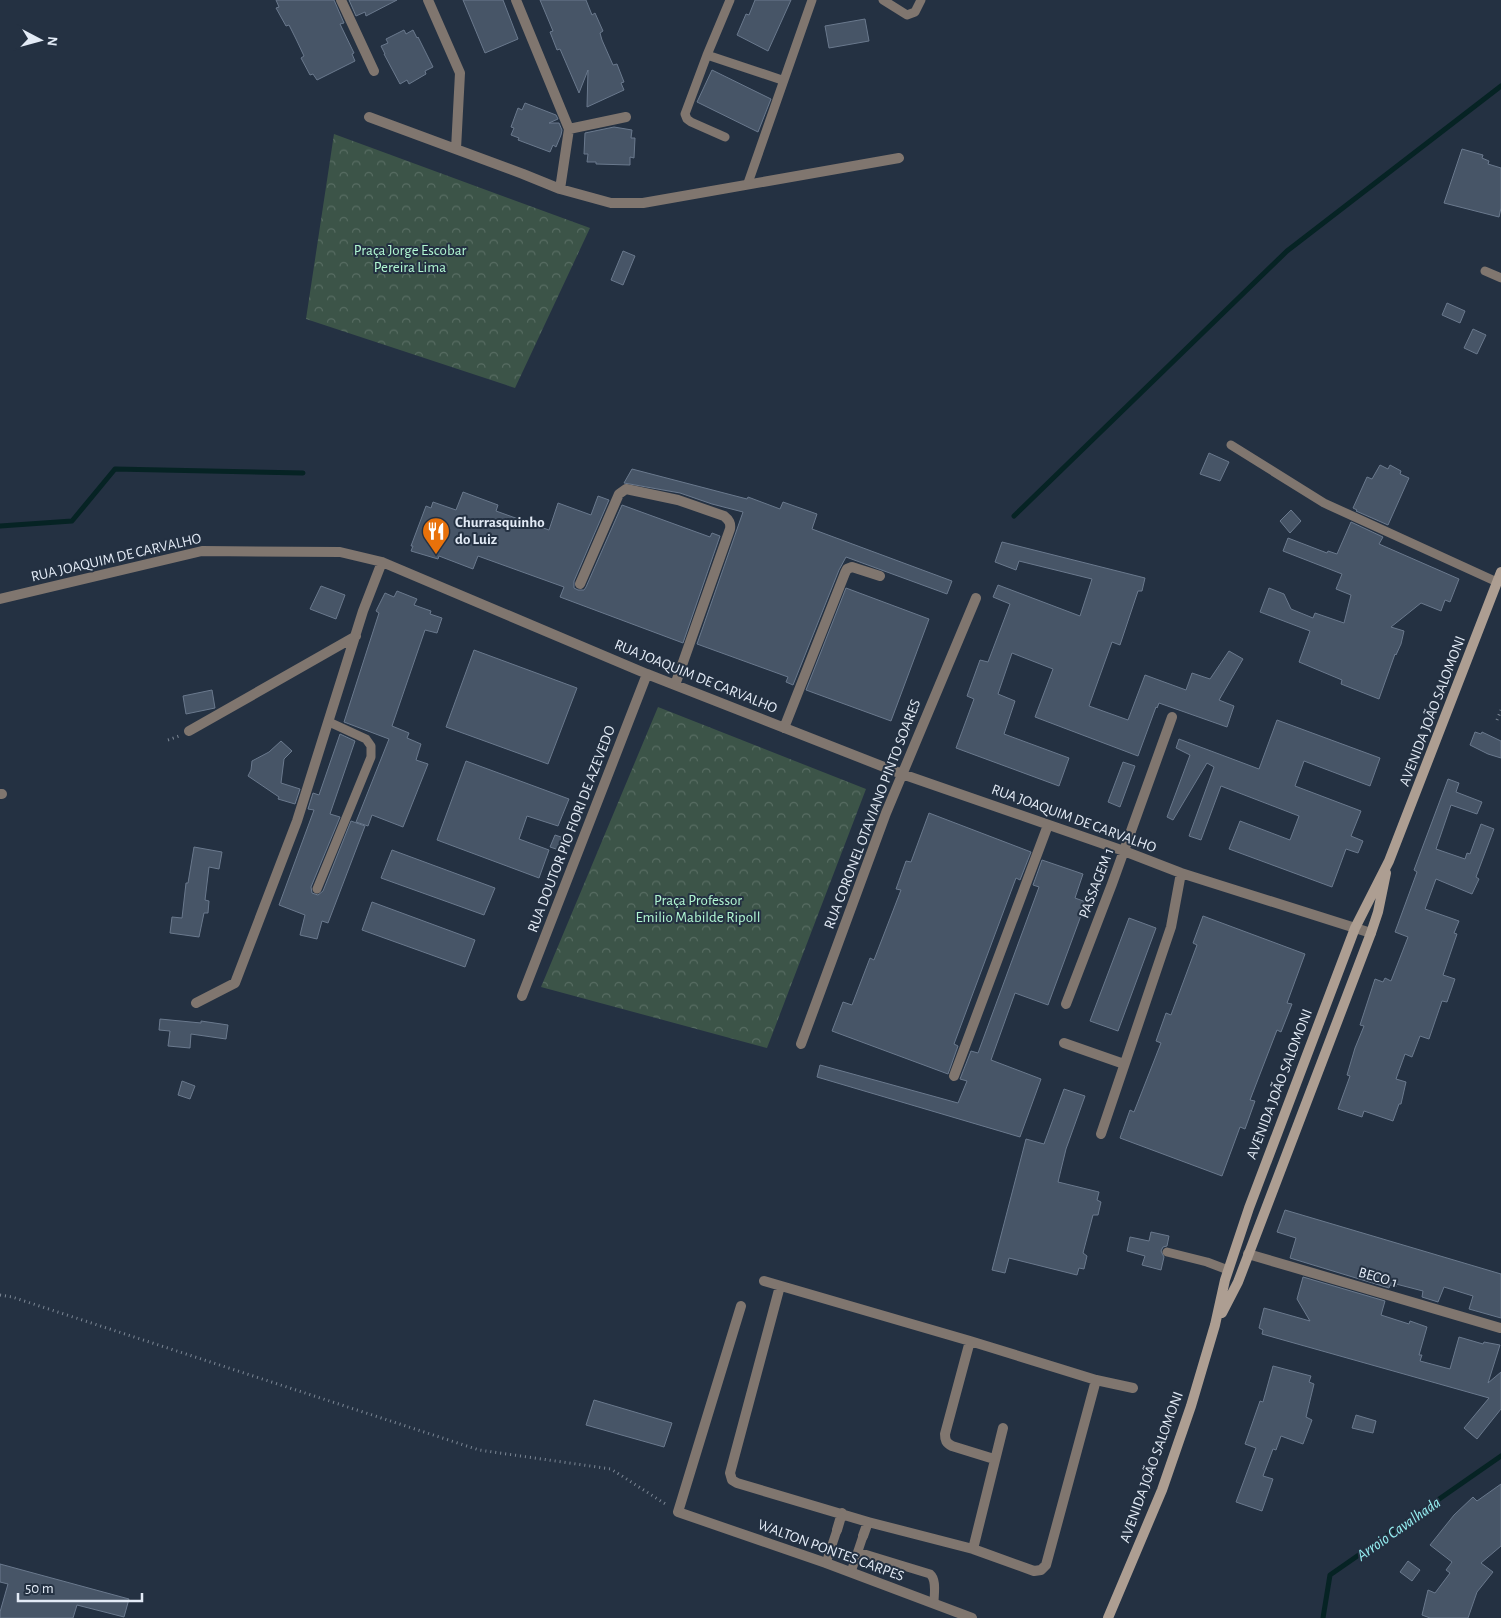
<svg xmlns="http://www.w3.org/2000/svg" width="1501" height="1618" viewBox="0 0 1501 1618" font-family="'Alegreya Sans',sans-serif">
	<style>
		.park { fill: url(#park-crowns) }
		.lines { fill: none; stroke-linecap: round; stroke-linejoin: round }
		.stream { stroke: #062324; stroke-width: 5 }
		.building { fill: #475567; stroke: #6a798d }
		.path { stroke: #7c8795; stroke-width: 3; stroke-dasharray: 1 4; stroke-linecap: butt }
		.lane { stroke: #80766f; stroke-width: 9 }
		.street { stroke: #80766f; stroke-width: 10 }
		.secondary { stroke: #ad9e92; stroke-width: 10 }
		.labels { text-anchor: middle; stroke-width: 4; stroke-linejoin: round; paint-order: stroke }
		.park-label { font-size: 15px; fill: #b1f7d2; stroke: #243142 }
		.poi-label { font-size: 15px; font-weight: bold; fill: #e3ebf6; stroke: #243142; text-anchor: start }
		.street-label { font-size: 15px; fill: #e3ebf6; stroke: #243142 }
		.water-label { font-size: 16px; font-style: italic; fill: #96f0f3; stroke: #243142 }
	</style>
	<defs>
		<pattern id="park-crowns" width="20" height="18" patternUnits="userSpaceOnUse" patternTransform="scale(1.25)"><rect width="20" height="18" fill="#3c5448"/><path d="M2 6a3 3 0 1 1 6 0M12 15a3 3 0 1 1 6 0" fill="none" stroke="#586d63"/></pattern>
	</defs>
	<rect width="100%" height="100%" fill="#243142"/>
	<path class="park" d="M 334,134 L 590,228 L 515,388 L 306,319 Z
		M 658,707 L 866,789 L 767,1048 L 541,987 Z"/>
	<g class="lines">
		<path class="stream" d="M 1014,516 L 1287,251 L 1501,86
			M 0,526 L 72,521 L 115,469 L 303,473
			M 1323,1618 L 1330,1575 L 1501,1456"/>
	</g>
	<path class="building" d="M 276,0 L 334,0 L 344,23 L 340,24 L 354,53 L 352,54 L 355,61 L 317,80 L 313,74 L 310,75 L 301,58 L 304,56 L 296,39 L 289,25 L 286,26 L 276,8 L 279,7 Z
		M 349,0 L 397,0 L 366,16 L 365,12 L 356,16 Z
		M 463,0 L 503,0 L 518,39 L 485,53 Z
		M 540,0 L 586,0 L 592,15 L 595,13 L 603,31 L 600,33 L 602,40 L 613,65 L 617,64 L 624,82 L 621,83 L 624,90 L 587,107 L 588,70 L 579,93 L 560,49 L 557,50 L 550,32 L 553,31 Z
		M 755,0 L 791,0 L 768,51 L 737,35 L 746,14 L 749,15 Z
		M 865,19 L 869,41 L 829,48 L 825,26 Z
		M 404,30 L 406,34 L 413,30 L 417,38 L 418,37 L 433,67 L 425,71 L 426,74 L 409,84 L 407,80 L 400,84 L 384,54 L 385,54 L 381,46 L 388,43 L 386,39 Z
		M 712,70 L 771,99 L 758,132 L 697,102 Z
		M 525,103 L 556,115 L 558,119 L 549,123 L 559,123 L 562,130 L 561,135 L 556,147 L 553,145 L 550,152 L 518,140 L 519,138 L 511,135 L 514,128 L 511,127 L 518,108 L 522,110 Z
		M 614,127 L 632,130 L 631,138 L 635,138 L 634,158 L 630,157 L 630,165 L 596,164 L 596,162 L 587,162 L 588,154 L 584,154 L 585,133 Z
		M 1462,149 L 1483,155 L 1482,158 L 1489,161 L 1488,164 L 1501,168 L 1501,208 L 1499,217 L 1444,203 Z
		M 623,251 L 635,256 L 623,285 L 611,280 Z
		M 1447,303 L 1465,311 L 1460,323 L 1442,315 Z
		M 1473,329 L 1486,335 L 1477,354 L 1464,348 Z
		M 1209,453 L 1229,462 L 1220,481 L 1200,474 Z
		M 1380,465 L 1388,469 L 1390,465 L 1401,471 L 1400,474 L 1409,478 L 1388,525 L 1356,511 L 1357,510 L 1353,508 L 1367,477 L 1372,479 Z
		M 632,469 L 747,499 L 748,497 L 780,509 L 783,502 L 817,514 L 812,529 L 952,581 L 947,594 L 846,557 L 839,570 L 793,685 L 786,682 L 788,677 L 697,644 L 743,512 L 712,504 L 680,493 L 624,483 Z
		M 463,492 L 498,505 L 496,511 L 549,530 L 558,503 L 591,515 L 598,496 L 609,500 L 574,581 L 574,588 L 578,590 L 584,590 L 586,587 L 622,505 L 710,537 L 712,533 L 720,536 L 683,643 L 560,597 L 564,587 L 478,556 L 473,569 L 439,556 L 438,559 L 411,551 L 413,546 L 411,546 L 426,506 L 431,508 L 433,502 L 456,510 Z
		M 1291,510 L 1301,521 L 1290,533 L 1280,521 Z
		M 1351,522 L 1383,537 L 1379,544 L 1459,579 L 1450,602 L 1445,600 L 1441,611 L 1421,603 L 1391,627 L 1404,631 L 1401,644 L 1396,655 L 1395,654 L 1379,699 L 1341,684 L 1342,680 L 1299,662 L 1310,631 L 1260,612 L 1269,588 L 1284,594 L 1291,609 L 1313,618 L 1315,613 L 1344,623 L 1351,595 L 1336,589 L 1342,574 L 1283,551 L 1288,538 L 1327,553 L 1328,551 L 1337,554 Z
		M 1002,542 L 1145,578 L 1142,591 L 1138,591 L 1120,645 L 1112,642 L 1089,706 L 1128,720 L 1145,675 L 1186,690 L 1192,673 L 1210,679 L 1229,651 L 1243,659 L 1219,700 L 1234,706 L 1227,727 L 1159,703 L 1157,708 L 1156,707 L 1138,756 L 1035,717 L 1053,669 L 1012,653 L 998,694 L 1015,701 L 1004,734 L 1069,758 L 1059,786 L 956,748 L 974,699 L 967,696 L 980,660 L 988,662 L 1010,604 L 993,597 L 998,585 L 1080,616 L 1092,579 L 1019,561 L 1016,570 L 995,562 Z
		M 321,586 L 345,595 L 336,619 L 310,609 Z
		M 846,588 L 929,619 L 891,721 L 806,690 Z
		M 397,591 L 417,599 L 414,605 L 431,611 L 430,614 L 442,618 L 437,633 L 425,630 L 392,726 L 409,733 L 407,738 L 421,744 L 416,760 L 428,764 L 403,827 L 372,815 L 368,826 L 356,822 L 389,739 L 344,722 L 379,613 L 376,611 L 385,593 L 394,597 Z
		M 474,650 L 577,688 L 548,764 L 446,727 Z
		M 212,690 L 215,708 L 186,714 L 183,696 Z
		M 1277,720 L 1380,758 L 1370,786 L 1304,761 L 1295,786 L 1361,811 L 1351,836 L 1363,841 L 1358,853 L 1346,849 L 1332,887 L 1229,849 L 1240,821 L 1290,840 L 1299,816 L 1221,786 L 1201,840 L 1189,836 L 1214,767 L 1207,763 L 1173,820 L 1167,817 L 1190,755 L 1176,748 L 1179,739 L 1259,769 Z
		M 1475,732 L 1481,734 L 1482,732 L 1501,741 L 1501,758 L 1488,754 L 1470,745 Z
		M 340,734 L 355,741 L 330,814 L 340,817 L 311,887 L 312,893 L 318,895 L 323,891 L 351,821 L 365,826 L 328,923 L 322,921 L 317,939 L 300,935 L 305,915 L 279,905 L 314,810 L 308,809 L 313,793 L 319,795 Z
		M 281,741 L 292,751 L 284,759 L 281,783 L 300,789 L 295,804 L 278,799 L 279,797 L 248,776 L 251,770 L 252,761 L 269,752 Z
		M 466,761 L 569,799 L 558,826 L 527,816 L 519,839 L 549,850 L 539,878 L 437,840 Z
		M 1123,762 L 1135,766 L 1120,807 L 1108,802 Z
		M 1448,779 L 1459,783 L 1456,792 L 1482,802 L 1477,814 L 1451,805 L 1436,849 L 1465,859 L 1467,853 L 1470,854 L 1481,824 L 1494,829 L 1476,877 L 1479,879 L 1472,894 L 1436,879 L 1425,909 L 1459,921 L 1454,933 L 1457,934 L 1443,975 L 1455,979 L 1447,1002 L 1442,1001 L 1429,1039 L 1420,1036 L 1412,1057 L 1405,1054 L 1396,1079 L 1406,1082 L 1401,1104 L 1399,1104 L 1393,1121 L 1364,1111 L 1362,1117 L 1338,1109 L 1350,1076 L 1347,1075 L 1355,1048 L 1364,1026 L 1360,1025 L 1375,979 L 1383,982 L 1385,978 L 1391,981 L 1408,937 L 1395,932 L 1417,872 L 1414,870 Z
		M 929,813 L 1031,852 L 1020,880 L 1016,878 L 954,1044 L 958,1046 L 948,1074 L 832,1031 L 843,1002 L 852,1005 L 870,958 L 874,960 L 901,890 L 896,889 L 906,861 L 911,862 Z
		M 555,835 L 567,839 L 562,851 L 550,847 Z
		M 194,847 L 222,852 L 219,869 L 209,867 L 205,900 L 209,901 L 208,913 L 204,913 L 199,937 L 170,933 L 172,917 L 182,918 L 186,883 L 188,883 Z
		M 392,850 L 495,888 L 484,915 L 381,878 Z
		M 1042,860 L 1083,874 L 1075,898 L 1086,902 L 1048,1005 L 1015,993 L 991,1060 L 1041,1079 L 1020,1137 L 817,1077 L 820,1065 L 958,1103 L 967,1081 L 960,1079 L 971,1051 L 978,1053 L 1039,887 L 1033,885 Z
		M 372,902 L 475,940 L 465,967 L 362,930 Z
		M 1203,916 L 1305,954 L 1287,1003 L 1292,1004 L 1281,1032 L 1277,1030 L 1250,1100 L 1255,1101 L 1245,1129 L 1240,1127 L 1222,1176 L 1120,1138 L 1130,1110 L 1134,1112 L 1161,1043 L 1156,1041 L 1166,1013 L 1171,1015 L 1197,945 L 1193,943 Z
		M 1129,918 L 1156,928 L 1118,1031 L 1090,1021 Z
		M 160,1019 L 201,1023 L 201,1021 L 228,1025 L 226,1039 L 191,1034 L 190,1048 L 168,1046 L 170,1031 L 159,1030 Z
		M 182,1081 L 195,1086 L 190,1099 L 178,1095 Z
		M 1064,1089 L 1085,1096 L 1066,1149 L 1058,1182 L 1099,1192 L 1097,1200 L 1101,1202 L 1098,1215 L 1093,1215 L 1083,1253 L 1087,1256 L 1084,1269 L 1079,1268 L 1077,1275 L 1009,1258 L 1005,1273 L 992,1270 L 1026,1139 L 1044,1144 Z
		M 1285,1210 L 1501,1274 L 1501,1318 L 1469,1309 L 1473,1296 L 1444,1287 L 1438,1302 L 1422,1297 L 1423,1291 L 1396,1284 L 1396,1287 L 1390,1285 L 1389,1288 L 1290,1258 L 1296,1238 L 1277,1232 Z
		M 1151,1232 L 1169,1236 L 1167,1246 L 1163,1247 L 1161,1251 L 1164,1257 L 1161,1270 L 1142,1265 L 1145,1256 L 1127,1251 L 1130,1237 L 1149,1241 Z
		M 1303,1277 L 1385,1301 L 1381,1315 L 1409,1324 L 1410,1321 L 1427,1327 L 1419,1355 L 1422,1355 L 1420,1361 L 1450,1369 L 1459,1337 L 1483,1344 L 1484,1342 L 1500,1345 L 1488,1383 L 1501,1372 L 1501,1409 L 1477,1439 L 1464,1428 L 1489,1398 L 1262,1334 L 1263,1330 L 1259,1328 L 1264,1308 L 1310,1321 L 1297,1299 Z
		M 1273,1366 L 1311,1376 L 1309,1382 L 1314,1384 L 1306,1417 L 1312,1420 L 1303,1444 L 1281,1436 L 1276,1450 L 1273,1449 L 1263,1476 L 1273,1479 L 1262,1511 L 1236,1502 L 1256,1448 L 1245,1444 L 1260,1401 L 1263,1402 Z
		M 594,1400 L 672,1423 L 664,1447 L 586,1425 Z
		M 1356,1415 L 1376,1421 L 1373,1433 L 1352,1428 Z
		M 1501,1484 L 1501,1546 L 1481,1563 L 1493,1572 L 1477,1592 L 1468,1618 L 1430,1618 L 1422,1615 L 1428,1590 L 1435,1593 L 1450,1573 L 1446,1570 L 1452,1562 L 1430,1545 L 1454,1515 L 1473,1497 L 1477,1501 Z
		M 1408,1561 L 1420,1570 L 1412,1581 L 1400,1572 Z
		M 0,1564 L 129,1599 L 124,1617 L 77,1605 L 73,1618 L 0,1618 L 0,1612 L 8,1584 L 0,1582 Z"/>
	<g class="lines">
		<path class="path" d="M 1497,720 L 1501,710
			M 168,740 L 179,736
			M 0,1295 L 12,1297 L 479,1450 L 611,1469 L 667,1505"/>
		<path class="lane" d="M 883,0 L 907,15 L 915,12 L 921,0
			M 707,55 L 782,80
			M 725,137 L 691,122 L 687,119 L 685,114 L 707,55 L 730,0
			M 748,183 L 812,0
			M 1485,271 L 1501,278
			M 1231,445 L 1324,503 L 1497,582
			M 317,889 L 371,757 L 371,746 L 366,739 L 329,722
			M 1167,1252 L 1207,1262 L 1228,1270
			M 858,1552 L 930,1574 C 937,1580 934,1593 934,1603
			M 826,1563 L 837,1530
			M 851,1572 L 863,1536"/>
		<path class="street" d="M 341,0 L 374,71
			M 428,0 L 460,73 L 456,149
			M 516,0 L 569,129 L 560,189
			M 369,117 L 523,174 L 560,189 L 611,203 L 643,203 L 899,158
			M 569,129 L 626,117
			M 580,584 L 619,494 L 626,489 L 678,500 L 724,516 C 729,520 731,523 730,529 L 675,685
			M 0,599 L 202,551 L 340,552 L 382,562 L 647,674 L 902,774 L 1124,851 L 1181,873 L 1371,933
			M 784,728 L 845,573 L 847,569 L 852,567 L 880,576
			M 189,731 L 356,636
			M 0,794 L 2,794
			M 522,996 L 647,674
			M 196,1003 L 235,983 L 297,821 L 363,611 L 382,562
			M 1066,1004 L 1112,884 L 1172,717
			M 1064,1043 L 1124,1064
			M 801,1044 L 886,813 L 976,598
			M 954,1076 L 1048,825
			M 1101,1134 L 1171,927 L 1181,873
			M 1248,1254 L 1500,1328
			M 764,1281 L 970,1341 L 1096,1380 L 1133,1388
			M 780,1286 L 730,1473 L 732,1480 L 737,1483 L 868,1522 L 973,1549 L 1034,1571 L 1041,1570 L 1046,1565 L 1096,1380
			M 741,1306 L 678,1512 L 826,1563 L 972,1618
			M 970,1341 L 945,1434 C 945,1440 946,1443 952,1446 L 994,1459
			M 837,1530 L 842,1513
			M 863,1536 L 868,1522
			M 973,1549 L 1003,1428"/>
		<path class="secondary" d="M 1222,1313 L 1238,1282 L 1371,933 L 1378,912 L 1386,873
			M 1108,1618 L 1162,1490 L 1191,1406 L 1215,1325 L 1225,1280 L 1249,1208 L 1355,928 L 1389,861 L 1501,572"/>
	</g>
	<defs>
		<g id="restaurant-pin" transform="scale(1.4375)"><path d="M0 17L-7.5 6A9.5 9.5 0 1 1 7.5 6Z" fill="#e8710a" stroke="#243142"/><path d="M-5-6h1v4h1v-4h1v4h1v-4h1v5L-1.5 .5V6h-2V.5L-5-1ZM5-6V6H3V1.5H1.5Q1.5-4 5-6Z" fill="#fff"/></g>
	</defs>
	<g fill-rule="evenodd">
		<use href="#restaurant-pin" x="436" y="531"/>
	</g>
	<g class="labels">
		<g class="park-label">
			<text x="410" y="255">Praça Jorge Escobar<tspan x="410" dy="17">Pereira Lima</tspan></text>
			<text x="698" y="905">Praça Professor<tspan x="698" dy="17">Emilio Mabilde Ripoll</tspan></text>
		</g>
		<g class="poi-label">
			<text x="455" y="527">Churrasquinho<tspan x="455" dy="17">do Luiz</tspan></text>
		</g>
		<g class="street-label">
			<text transform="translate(116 557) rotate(-13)" y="5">RUA JOAQUIM DE CARVALHO</text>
			<text transform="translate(696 676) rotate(22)" y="5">RUA JOAQUIM DE CARVALHO</text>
			<text transform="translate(1432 711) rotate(-69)" y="5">AVENIDA JOÃO SALOMONI</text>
			<text transform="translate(872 814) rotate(-69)" y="5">RUA CORONEL OTAVIANO PINTO SOARES</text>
			<text transform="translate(1074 818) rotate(20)" y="5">RUA JOAQUIM DE CARVALHO</text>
			<text transform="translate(571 829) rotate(-69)" y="5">RUA DOUTOR PIO FIORI DE AZEVEDO</text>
			<text transform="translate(1096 883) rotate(-69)" y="5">PASSAGEM 1</text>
			<text transform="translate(1279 1084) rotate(-69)" y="5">AVENIDA JOÃO SALOMONI</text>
			<text transform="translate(1378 1277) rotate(16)" y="5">BECO 1</text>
			<text transform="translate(1151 1467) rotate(-70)" y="5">AVENIDA JOÃO SALOMONI</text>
			<text transform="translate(831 1550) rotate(20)" y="5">WALTON PONTES CARPES</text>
		</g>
		<g class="water-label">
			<text transform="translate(1398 1528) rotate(-35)" y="6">Arroio Cavalhada</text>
		</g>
	</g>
	<g transform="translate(40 40) rotate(96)" stroke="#243142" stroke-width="4" paint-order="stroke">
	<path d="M0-4L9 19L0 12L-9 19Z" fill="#e3ebf6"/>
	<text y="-8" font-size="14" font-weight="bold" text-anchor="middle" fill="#e3ebf6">N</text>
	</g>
	<path d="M18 1593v8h124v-8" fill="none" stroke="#e3ebf6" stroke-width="2.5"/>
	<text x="25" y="1593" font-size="15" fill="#e3ebf6" stroke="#243142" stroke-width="4" paint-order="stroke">50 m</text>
</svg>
